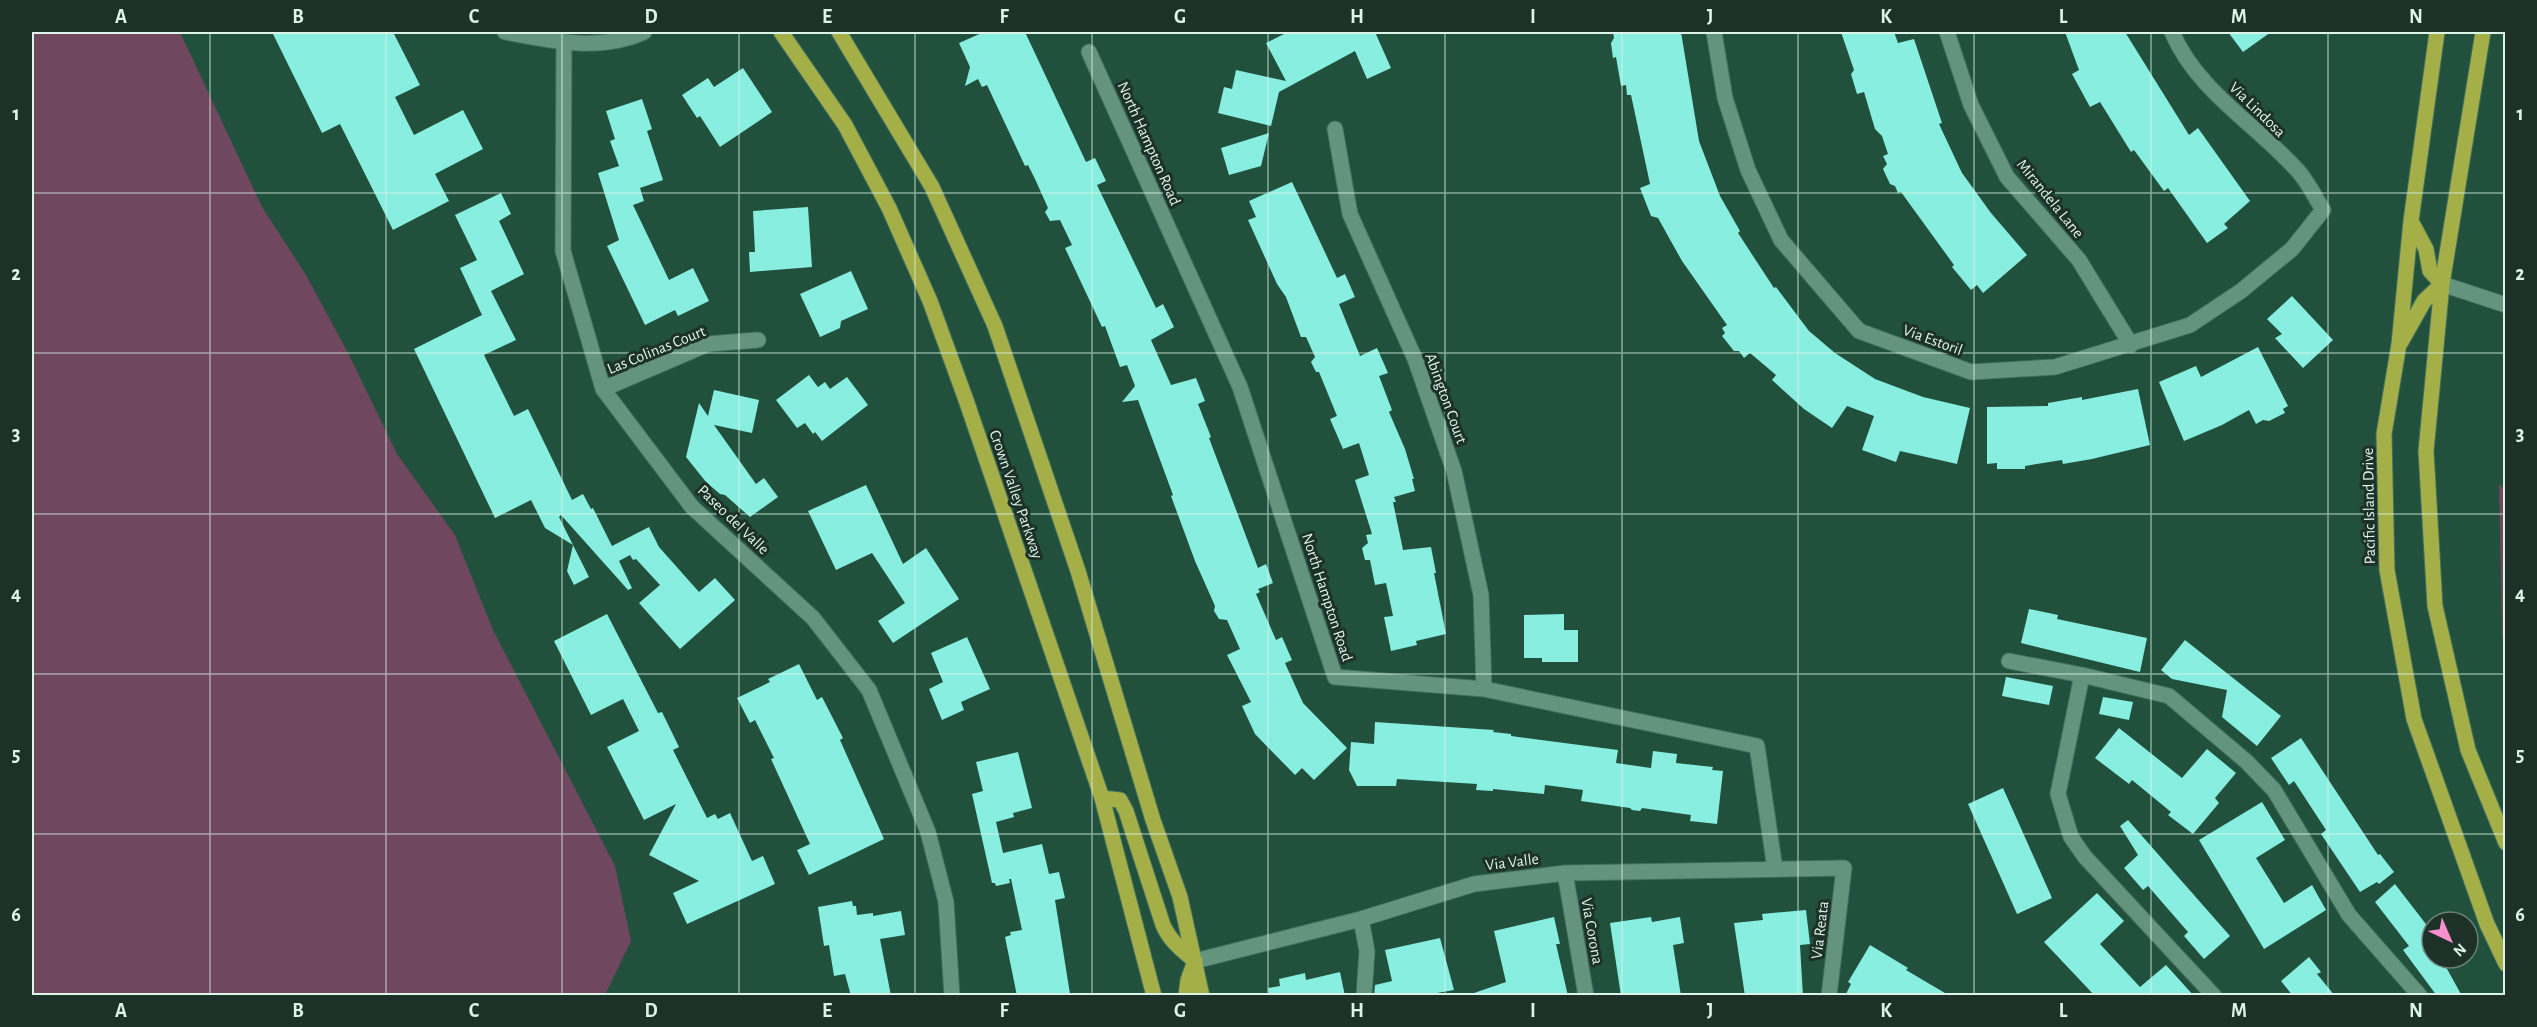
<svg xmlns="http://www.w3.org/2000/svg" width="2537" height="1027" viewBox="0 0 2537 1027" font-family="'Alegreya Sans',sans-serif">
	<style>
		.green { fill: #6f475f }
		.building { fill: #87eee0 }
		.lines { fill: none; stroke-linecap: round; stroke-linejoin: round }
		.minor-casing { stroke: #436f5f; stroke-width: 17 }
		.major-casing { stroke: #436f5f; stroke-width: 17 }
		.minor { stroke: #65947e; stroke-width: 15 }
		.major { stroke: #a4af48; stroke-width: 15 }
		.grid { fill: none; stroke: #ddf5e9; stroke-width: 1.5; stroke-opacity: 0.55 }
		.labels { text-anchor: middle; stroke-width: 6; stroke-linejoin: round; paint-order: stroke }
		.street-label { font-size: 16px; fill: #ddf5e9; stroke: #1d3128 }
		.neatline { fill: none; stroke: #ddf5e9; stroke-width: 2 }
		.grid-label { font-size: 20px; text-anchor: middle; font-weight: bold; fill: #ddf5e9 }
	</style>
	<rect width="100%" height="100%" fill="#21503d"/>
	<path class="green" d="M 32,32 L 180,32 L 262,207 L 306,275 L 349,355 L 397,454 L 455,535 L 493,630 L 615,866 L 631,941 L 605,995 L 32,995 Z
		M 2499,483 L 2506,492 L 2505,651 L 2502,636 Z"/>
	<path class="building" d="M 272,32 L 393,32 L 420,85 L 395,97 L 414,135 L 463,110 L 483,149 L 435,174 L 449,201 L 393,230 L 340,124 L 322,133 Z
		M 984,32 L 1025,32 L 1086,162 L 1095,158 L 1106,181 L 1097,185 L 1156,308 L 1163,304 L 1174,327 L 1151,340 L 1171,385 L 1196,378 L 1205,401 L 1198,404 L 1211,437 L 1209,438 L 1258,568 L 1266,564 L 1273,583 L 1258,589 L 1260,592 L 1256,594 L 1276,640 L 1282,637 L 1292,660 L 1285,663 L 1303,703 L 1347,748 L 1314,780 L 1302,768 L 1295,775 L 1255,734 L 1242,706 L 1251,702 L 1227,655 L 1240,649 L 1227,620 L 1219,619 L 1214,611 L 1215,606 L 1195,561 L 1171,496 L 1173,495 L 1138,400 L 1122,402 L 1135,386 L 1127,365 L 1120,367 L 1105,326 L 1102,327 L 1065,248 L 1072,245 L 1060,220 L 1050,221 L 1045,212 L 1048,208 L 1035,179 L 1028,165 L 1025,166 L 987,85 L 982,87 L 978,79 L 965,86 L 970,67 L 959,43 Z
		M 1288,32 L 1375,32 L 1391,68 L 1367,79 L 1355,51 L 1279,92 L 1271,126 L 1218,113 L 1224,87 L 1232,89 L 1236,70 L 1286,81 L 1266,43 Z
		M 1613,32 L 1681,32 L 1699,141 L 1720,196 L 1740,231 L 1738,233 L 1774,288 L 1776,287 L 1809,331 L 1835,353 L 1875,379 L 1923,397 L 1970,408 L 1957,464 L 1900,451 L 1896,462 L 1862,450 L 1874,416 L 1847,406 L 1832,428 L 1804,409 L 1772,380 L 1776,375 L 1750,353 L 1744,358 L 1739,351 L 1734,351 L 1722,336 L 1725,333 L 1722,328 L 1727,325 L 1682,261 L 1658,218 L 1651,216 L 1640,188 L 1650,184 L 1631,95 L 1627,95 L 1626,85 L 1621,86 L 1616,57 L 1613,58 L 1611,43 L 1614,38 Z
		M 1841,32 L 1894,32 L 1898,43 L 1914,39 L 1942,123 L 1939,124 L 1962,173 L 1991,213 L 2027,255 L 1983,293 L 1977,285 L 1971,290 L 1952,267 L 1954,265 L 1901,192 L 1898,193 L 1895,186 L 1890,184 L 1883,169 L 1887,164 L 1883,156 L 1888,154 L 1882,136 L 1875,129 L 1864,92 L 1857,94 L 1851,74 L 1854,70 Z
		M 2065,32 L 2125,32 L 2189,135 L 2198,128 L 2250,201 L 2224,224 L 2228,228 L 2207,243 L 2168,188 L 2164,191 L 2134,150 L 2131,152 L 2100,102 L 2090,107 L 2072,74 L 2079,70 Z
		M 2228,32 L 2271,32 L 2243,52 Z
		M 743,68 L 772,112 L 720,147 L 700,116 L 697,118 L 682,95 L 708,78 L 714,87 Z
		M 642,99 L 652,129 L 647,131 L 663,180 L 640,188 L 644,201 L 633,205 L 669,280 L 693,268 L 709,301 L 678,316 L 675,310 L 645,325 L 607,246 L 619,240 L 598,173 L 619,166 L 610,141 L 615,139 L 606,111 Z
		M 1269,133 L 1261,166 L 1229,175 L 1221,148 Z
		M 1292,182 L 1337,278 L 1345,274 L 1355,297 L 1339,304 L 1360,356 L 1377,348 L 1388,373 L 1379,376 L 1392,410 L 1389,412 L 1405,449 L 1414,479 L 1412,479 L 1415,491 L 1394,497 L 1396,502 L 1393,502 L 1403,550 L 1431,547 L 1436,573 L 1434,573 L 1446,634 L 1416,641 L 1417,645 L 1391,651 L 1384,617 L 1393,616 L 1386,583 L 1375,585 L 1370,560 L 1365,560 L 1362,548 L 1368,543 L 1366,535 L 1372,534 L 1355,480 L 1369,475 L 1359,443 L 1343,449 L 1330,419 L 1337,416 L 1319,372 L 1316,372 L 1311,362 L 1315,357 L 1306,337 L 1301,337 L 1286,297 L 1277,284 L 1248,220 L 1256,217 L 1249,201 Z
		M 501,193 L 511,214 L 499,221 L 524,274 L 491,291 L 516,340 L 484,355 L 514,416 L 528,409 L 572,500 L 583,494 L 591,509 L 593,508 L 612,546 L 649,527 L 659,547 L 699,592 L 715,578 L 735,600 L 680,649 L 639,603 L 660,585 L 636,559 L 633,560 L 630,555 L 619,561 L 632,588 L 628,590 L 561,515 L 559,517 L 589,577 L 574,585 L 567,571 L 573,545 L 545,528 L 531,500 L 495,518 L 414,349 L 482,315 L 460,268 L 477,260 L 455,215 Z
		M 808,207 L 812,267 L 750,272 L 749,252 L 755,252 L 753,211 Z
		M 851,271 L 868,309 L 841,321 L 840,328 L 820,337 L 800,294 Z
		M 2292,296 L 2333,340 L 2303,368 L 2275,338 L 2282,334 L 2267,319 Z
		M 2258,347 L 2288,406 L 2283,409 L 2285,413 L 2269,421 L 2263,420 L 2256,424 L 2249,410 L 2222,425 L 2184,441 L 2159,382 L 2196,366 L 2201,377 Z
		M 809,375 L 818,387 L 825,382 L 830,389 L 847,377 L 868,405 L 822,441 L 815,432 L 813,434 L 805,423 L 797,428 L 776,400 Z
		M 2138,389 L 2150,445 L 2092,459 L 2063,464 L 2062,460 L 2025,466 L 2025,469 L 1997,469 L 1997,463 L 1987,464 L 1987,407 L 2048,406 L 2048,403 L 2082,397 L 2082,400 Z
		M 714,390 L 759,400 L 752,433 L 714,425 L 756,484 L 764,478 L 778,497 L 750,517 L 725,495 L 720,494 L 706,482 L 686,457 L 699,403 L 708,416 Z
		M 866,485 L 903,564 L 926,548 L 959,599 L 893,643 L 878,621 L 905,603 L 872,553 L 836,570 L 808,511 Z
		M 2029,609 L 2058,615 L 2057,619 L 2147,638 L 2140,672 L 2021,643 Z
		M 607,614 L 658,713 L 662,712 L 679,747 L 673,750 L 707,818 L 715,814 L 718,819 L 730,813 L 752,861 L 763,856 L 775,884 L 687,924 L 673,893 L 699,881 L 649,855 L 676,804 L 644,820 L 607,747 L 639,731 L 623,699 L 591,715 L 554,641 Z
		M 1564,614 L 1564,630 L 1578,630 L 1578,662 L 1542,662 L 1542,658 L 1524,658 L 1524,615 Z
		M 967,637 L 990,689 L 961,702 L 964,710 L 942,720 L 929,689 L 943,682 L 931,653 Z
		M 2185,640 L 2281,716 L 2257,746 L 2222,717 L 2227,690 L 2172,679 L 2161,670 Z
		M 799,664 L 817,700 L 822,697 L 843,738 L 840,740 L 884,839 L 809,875 L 797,850 L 810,844 L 771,759 L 774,758 L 755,720 L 750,723 L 737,698 L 770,682 L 768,679 Z
		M 2006,677 L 2053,686 L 2049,705 L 2002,696 Z
		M 2103,697 L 2133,702 L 2129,720 L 2099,714 Z
		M 1375,722 L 1494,730 L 1493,732 L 1511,734 L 1511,736 L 1618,750 L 1616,763 L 1651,768 L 1653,751 L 1677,754 L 1676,763 L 1713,767 L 1712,770 L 1723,771 L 1717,824 L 1690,821 L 1691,815 L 1642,808 L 1640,811 L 1632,810 L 1630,808 L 1581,801 L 1583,790 L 1545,785 L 1544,794 L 1493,789 L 1493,791 L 1476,790 L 1477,784 L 1397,779 L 1396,786 L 1357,786 L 1349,770 L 1351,742 L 1374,744 Z
		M 2119,728 L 2182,778 L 2207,749 L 2236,773 L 2215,798 L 2219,803 L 2193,834 L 2168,815 L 2171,812 L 2132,780 L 2129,784 L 2095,758 Z
		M 2301,738 L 2378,855 L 2380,854 L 2394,872 L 2379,884 L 2377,882 L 2360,892 L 2321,834 L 2326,830 L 2294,781 L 2289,785 L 2271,758 Z
		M 1018,752 L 1032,808 L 1013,813 L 1014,817 L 996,822 L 1003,853 L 1042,844 L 1049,874 L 1059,872 L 1065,898 L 1055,900 L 1070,994 L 1017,996 L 1005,937 L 1011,935 L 1010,932 L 1022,930 L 1011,879 L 1009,879 L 1010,883 L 996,886 L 995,883 L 992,883 L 972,794 L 983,791 L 976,762 Z
		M 2003,788 L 2052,898 L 2017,914 L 1968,804 Z
		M 2262,802 L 2285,840 L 2256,858 L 2284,903 L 2312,885 L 2326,910 L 2264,949 L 2199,840 Z
		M 2128,820 L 2230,936 L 2204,959 L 2184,936 L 2188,932 L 2148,886 L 2143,890 L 2124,868 L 2138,855 L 2120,826 Z
		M 2395,884 L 2432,932 L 2432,958 L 2441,958 L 2462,996 L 2437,996 L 2403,950 L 2409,946 L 2375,902 Z
		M 2097,893 L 2124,921 L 2100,944 L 2140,987 L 2166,965 L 2194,996 L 2095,996 L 2044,942 Z
		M 852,901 L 853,906 L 856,906 L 857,915 L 873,913 L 873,916 L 901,911 L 905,935 L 880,939 L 891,996 L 851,996 L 845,974 L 834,976 L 829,945 L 824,946 L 818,907 Z
		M 1806,910 L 1810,944 L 1800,945 L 1803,996 L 1745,996 L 1734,923 L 1763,920 L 1762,914 Z
		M 1554,917 L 1560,944 L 1556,944 L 1568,996 L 1475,996 L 1474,993 L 1506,982 L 1494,931 Z
		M 1651,917 L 1652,922 L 1680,917 L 1684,943 L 1673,945 L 1681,996 L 1621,996 L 1610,923 Z
		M 1440,938 L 1454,990 L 1437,993 L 1437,996 L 1374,996 L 1375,985 L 1392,981 L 1385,950 Z
		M 1870,945 L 1908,968 L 1906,970 L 1950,996 L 1845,996 L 1851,984 L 1848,982 Z
		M 2309,957 L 2321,972 L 2317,974 L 2335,996 L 2293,996 L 2281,981 Z
		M 1340,972 L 1345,996 L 1269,996 L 1268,988 L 1280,986 L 1279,979 L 1305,973 L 1306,980 Z"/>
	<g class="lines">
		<g class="minor-casing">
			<path id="minor" d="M 505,32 C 551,41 600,52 644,32
				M 1714,32 L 1725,98 L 1748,170 L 1781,240 L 1859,331 L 1971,372 L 2055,367 L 2190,325 L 2241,291 L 2292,249 L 2323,210 C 2315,197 2308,182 2298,171 C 2256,124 2197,91 2172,32
				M 1947,32 L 1971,105 L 2007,177 L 2079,260 L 2131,345
				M 564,43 L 563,251 L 603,389 L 692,507 L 813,618 L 869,690 L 928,832 L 946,902 L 952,996
				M 1089,52 L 1240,387 L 1335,677 L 1484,689 L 1757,746 L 1775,869
				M 1335,129 L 1350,214 L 1415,359 L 1454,471 L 1481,595 L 1484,689
				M 2442,284 L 2506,305
				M 603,389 L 708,344 L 758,340
				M 2009,661 L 2082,675
				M 1565,873 L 1586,996
				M 1361,919 L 1367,951 L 1364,996
				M 1195,961 L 1361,919 L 1474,884 L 1565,873 L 1844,868 L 1829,996
				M 2214,996 L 2085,857 L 2071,837 L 2058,794 L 2082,675 L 2169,696 L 2247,762 L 2274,790 L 2349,915 L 2420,996"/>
		</g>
		<g class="major-casing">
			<path id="major" d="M 781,32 L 845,125 L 889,208 L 930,301 L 966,400 L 1102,798 L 1154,996
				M 839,32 L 932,187 L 995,326 L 1078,571 L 1153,820 L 1180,897 L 1202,996
				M 2437,32 L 2411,221 L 2399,344 L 2384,434 L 2387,570 L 2414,719 L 2487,924 L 2506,964
				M 2483,32 L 2442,284 L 2426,451 L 2435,606 L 2468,750 L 2506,843
				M 2411,221 L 2426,249 L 2430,271 L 2442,284
				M 2401,342 L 2424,301 L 2442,284
				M 1102,798 L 1120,800 L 1126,811 L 1163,925 C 1170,941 1182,950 1195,961
				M 1186,996 L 1188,980 L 1195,961"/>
		</g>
		<use href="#minor" class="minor"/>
		<use href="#major" class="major"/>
	</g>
	<path class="grid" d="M 210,32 L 210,996M 386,32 L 386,996M 562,32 L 562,996M 739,32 L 739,996M 915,32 L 915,996M 1092,32 L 1092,996M 1268,32 L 1268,996M 1445,32 L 1445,996M 1622,32 L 1622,996M 1798,32 L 1798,996M 1974,32 L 1974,996M 2151,32 L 2151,996M 2328,32 L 2328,996M 32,193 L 2506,193M 32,353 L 2506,353M 32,514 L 2506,514M 32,674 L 2506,674M 32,834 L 2506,834"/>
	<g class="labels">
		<g class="street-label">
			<text transform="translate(2258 109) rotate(44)" y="6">Via Lindosa</text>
			<text transform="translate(1150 143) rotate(66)" y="6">North Hampton Road</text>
			<text transform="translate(2051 198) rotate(51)" y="6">Mirandela Lane</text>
			<text transform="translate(1933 339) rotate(20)" y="6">Via Estoril</text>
			<text transform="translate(656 349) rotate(-22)" y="6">Las Colinas Court</text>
			<text transform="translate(1447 398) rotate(70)" y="6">Abington Court</text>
			<text transform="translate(1017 494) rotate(71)" y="6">Crown Valley Parkway</text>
			<text transform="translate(2368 506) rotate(-91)" y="6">Pacific Island Drive</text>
			<text transform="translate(734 519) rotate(44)" y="6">Paseo del Valle</text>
			<text transform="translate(1328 597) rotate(72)" y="6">North Hampton Road</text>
			<text transform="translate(1512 861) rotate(-7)" y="6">Via Valle</text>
			<text transform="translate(1819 930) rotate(-83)" y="6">Via Reata</text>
			<text transform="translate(1593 931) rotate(80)" y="6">Via Corona</text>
		</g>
	</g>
	<rect width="2537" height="1027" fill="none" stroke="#1d3128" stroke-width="66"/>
	<g transform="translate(2450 940) rotate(136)"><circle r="28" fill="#1d3128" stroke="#6a7f75" stroke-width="1.5"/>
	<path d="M0-4.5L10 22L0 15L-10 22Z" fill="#f790cd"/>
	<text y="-9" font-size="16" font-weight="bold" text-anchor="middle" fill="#ddf5e9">N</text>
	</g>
	<rect x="33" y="33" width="2471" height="961" class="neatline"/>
	<g class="grid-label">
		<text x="121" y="23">A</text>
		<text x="298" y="23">B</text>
		<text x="474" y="23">C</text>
		<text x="651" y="23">D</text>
		<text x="827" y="23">E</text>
		<text x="1004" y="23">F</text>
		<text x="1180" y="23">G</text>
		<text x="1357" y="23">H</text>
		<text x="1533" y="23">I</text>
		<text x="1710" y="23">J</text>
		<text x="1886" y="23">K</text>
		<text x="2063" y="23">L</text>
		<text x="2239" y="23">M</text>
		<text x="2416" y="23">N</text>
		<text x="16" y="120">1</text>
		<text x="2520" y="120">1</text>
		<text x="16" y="280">2</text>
		<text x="2520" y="280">2</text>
		<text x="16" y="440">3</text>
		<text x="2520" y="440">3</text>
		<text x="16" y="600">4</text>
		<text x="2520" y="600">4</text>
		<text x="16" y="761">5</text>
		<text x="2520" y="761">5</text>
		<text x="16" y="921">6</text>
		<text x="2520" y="921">6</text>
		<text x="121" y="1017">A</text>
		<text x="298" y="1017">B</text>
		<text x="474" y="1017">C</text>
		<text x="651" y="1017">D</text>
		<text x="827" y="1017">E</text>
		<text x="1004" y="1017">F</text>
		<text x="1180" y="1017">G</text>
		<text x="1357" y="1017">H</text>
		<text x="1533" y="1017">I</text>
		<text x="1710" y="1017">J</text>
		<text x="1886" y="1017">K</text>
		<text x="2063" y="1017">L</text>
		<text x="2239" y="1017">M</text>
		<text x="2416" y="1017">N</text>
	</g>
</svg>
